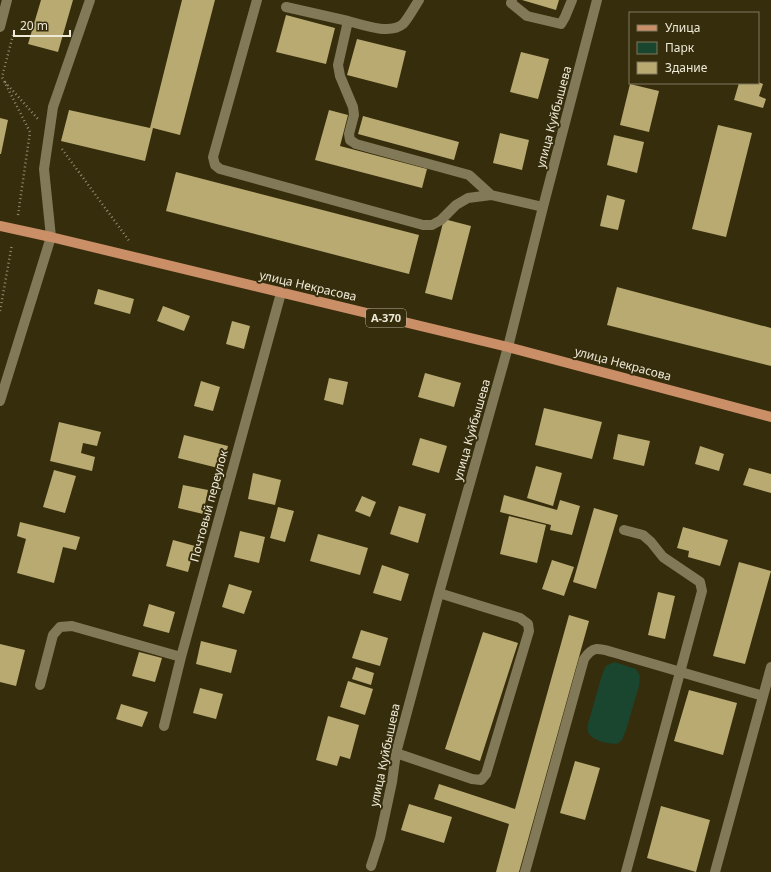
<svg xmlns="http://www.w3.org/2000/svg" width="771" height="872" viewBox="0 0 771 872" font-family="'Noto Sans',sans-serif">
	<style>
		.green { fill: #1a452f }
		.building { fill: #b8aa71 }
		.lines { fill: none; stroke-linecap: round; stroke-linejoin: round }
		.path { stroke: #938c73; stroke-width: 2.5; stroke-dasharray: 1 3; stroke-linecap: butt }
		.minor { stroke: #827958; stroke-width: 10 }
		.major { stroke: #cb8f68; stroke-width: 10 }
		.labels { text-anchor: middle; stroke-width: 4; stroke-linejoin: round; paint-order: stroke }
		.shield { fill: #362d0d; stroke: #b8b19b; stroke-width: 1 }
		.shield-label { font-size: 11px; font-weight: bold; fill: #efead8 }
		.street-label { font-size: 12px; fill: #efead8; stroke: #362d0d }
	</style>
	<rect width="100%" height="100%" fill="#362d0d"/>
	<path class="green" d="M 614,662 L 636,669 L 640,676 L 639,686 L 626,730 L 622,740 L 617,744 C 609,744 594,741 589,734 C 587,731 588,727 588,724 L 602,675 L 606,666 Z"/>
	<path class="building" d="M 41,0 L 73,0 L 58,52 L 28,44 Z
		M 182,0 L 215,0 L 180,135 L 153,128 L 145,161 L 61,141 L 69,110 L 150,128 Z
		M 522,0 L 559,0 L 556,10 Z
		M 286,15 L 335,28 L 326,64 L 276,52 Z
		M 357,39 L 406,51 L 397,88 L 347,75 Z
		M 521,52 L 549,59 L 538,99 L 510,92 Z
		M 758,82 L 763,84 L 759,96 L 766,99 L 763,108 L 734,100 L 739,83 L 758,83 Z
		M 630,84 L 659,91 L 649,132 L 620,125 Z
		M 329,110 L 348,115 L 340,146 L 427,169 L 422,188 L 315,160 Z
		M 363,116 L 459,142 L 454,160 L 358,134 Z
		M 0,118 L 8,120 L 1,154 L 0,154 Z
		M 718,125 L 752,133 L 726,237 L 692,229 Z
		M 500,133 L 529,140 L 522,170 L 493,163 Z
		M 614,135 L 644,142 L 637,173 L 607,165 Z
		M 176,172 L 419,235 L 409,274 L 166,211 Z
		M 607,195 L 625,200 L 618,230 L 600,226 Z
		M 444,219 L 471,226 L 452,300 L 425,293 Z
		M 617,287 L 771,328 L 771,366 L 607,325 Z
		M 98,289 L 134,299 L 130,314 L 94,304 Z
		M 163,306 L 190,316 L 184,331 L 157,321 Z
		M 232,321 L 250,326 L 244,349 L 226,344 Z
		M 425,373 L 461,383 L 454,407 L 418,397 Z
		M 329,378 L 348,382 L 343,405 L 324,400 Z
		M 201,381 L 220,387 L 213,411 L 194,406 Z
		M 544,408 L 602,422 L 592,459 L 535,445 Z
		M 59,422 L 101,432 L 97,446 L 83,443 L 81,453 L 95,457 L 92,471 L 50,461 Z
		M 618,434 L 650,441 L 644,466 L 613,459 Z
		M 184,435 L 228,446 L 222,469 L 178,458 Z
		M 420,438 L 447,446 L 439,473 L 412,465 Z
		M 700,446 L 724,454 L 719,471 L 695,464 Z
		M 536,466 L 562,473 L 553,506 L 527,498 Z
		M 749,468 L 771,474 L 771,493 L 743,485 Z
		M 54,470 L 76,476 L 65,513 L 43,507 Z
		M 253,473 L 281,480 L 275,505 L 248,499 Z
		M 183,485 L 208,490 L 203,514 L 178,508 Z
		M 504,495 L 557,510 L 560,500 L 580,506 L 572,535 L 550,530 L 551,525 L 500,512 Z
		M 362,496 L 376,502 L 370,517 L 355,511 Z
		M 399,506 L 426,514 L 418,543 L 390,534 Z
		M 278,507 L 294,511 L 285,542 L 270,538 Z
		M 594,508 L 618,515 L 596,589 L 573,582 Z
		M 509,516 L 546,525 L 537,563 L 500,554 Z
		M 20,522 L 80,537 L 76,550 L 63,547 L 54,583 L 17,573 L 26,539 L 17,536 Z
		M 683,527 L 728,540 L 720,566 L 688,557 L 689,551 L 677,548 Z
		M 240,531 L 265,537 L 259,563 L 234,557 Z
		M 318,534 L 368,548 L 360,575 L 310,561 Z
		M 173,540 L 195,546 L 188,572 L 166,566 Z
		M 552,560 L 574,567 L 564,596 L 542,589 Z
		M 739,562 L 771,571 L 745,664 L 713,656 Z
		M 382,565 L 409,574 L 401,601 L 373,593 Z
		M 229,584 L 252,591 L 244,614 L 222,607 Z
		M 658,592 L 675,596 L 665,639 L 648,635 Z
		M 149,604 L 175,612 L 169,633 L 143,626 Z
		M 569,615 L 589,621 L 519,872 L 496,872 L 509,824 L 434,799 L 439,784 L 515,809 Z
		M 361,630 L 388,638 L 380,666 L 352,658 Z
		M 483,632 L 518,643 L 480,761 L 445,749 Z
		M 201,641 L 237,650 L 231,673 L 196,664 Z
		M 0,644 L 25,650 L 16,686 L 0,682 Z
		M 139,652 L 162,658 L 155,682 L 132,676 Z
		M 356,667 L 374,673 L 371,685 L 352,679 Z
		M 348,681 L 373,689 L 365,715 L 340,707 Z
		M 200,688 L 223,694 L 216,719 L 193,713 Z
		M 689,690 L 737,703 L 723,755 L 674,741 Z
		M 121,704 L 148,712 L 142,727 L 116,719 Z
		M 328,716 L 359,725 L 350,759 L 340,756 L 337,766 L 316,760 Z
		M 575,761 L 600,768 L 585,820 L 560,813 Z
		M 409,804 L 452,817 L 444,843 L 401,830 Z
		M 661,806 L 710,820 L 696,872 L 647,858 Z"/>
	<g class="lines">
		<path class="path" d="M 13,35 L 2,77 L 30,132 L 18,215
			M 5,82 L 38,119
			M 62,149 L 130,242
			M 0,311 L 12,244"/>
		<path class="minor" d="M 257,0 L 213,157 L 215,165 L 220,169 L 423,225 L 432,225 L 441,220 L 456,205 L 468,198 L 491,195 L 543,207
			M 512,0 L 511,3 L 527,16 L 561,24 L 565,17 L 572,0
			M 286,7 L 348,21 L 338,65 L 340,76 L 353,107 L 354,115 L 349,134 L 350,140 L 356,144 L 469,175 L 491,195
			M 348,21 C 363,25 390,35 403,24 C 408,19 415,6 419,0
			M 0,27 L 7,0
			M 0,401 L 51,237 L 44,169 L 53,107 L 90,0
			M 624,530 L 643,535 L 651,542 L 663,557 L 700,582 L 702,591 L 626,872
			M 40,685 L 53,635 L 60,627 L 72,626 L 181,657
			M 164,726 L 181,657 L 281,293
			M 396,753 L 472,779 L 481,780 L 486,774 L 529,631 L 528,624 L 520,618 L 439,593
			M 371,866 L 380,838 L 392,782 L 396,753 L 439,593 L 508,347 L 543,207 L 597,0
			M 525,872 L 584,659 C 593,646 598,648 612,652 L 763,696
			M 715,872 L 771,667"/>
		<path class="major" d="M 0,226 L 51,237 L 508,347 L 771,417"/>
	</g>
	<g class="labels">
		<rect class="shield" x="366" y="309" width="40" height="18" rx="3"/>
		<g class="shield-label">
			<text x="386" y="322">А-370</text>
		</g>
		<g class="street-label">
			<text transform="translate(554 117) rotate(-75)" y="4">улица Куйбышева</text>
			<text transform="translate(308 286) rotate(13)" y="4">улица Некрасова</text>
			<text transform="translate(623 364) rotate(15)" y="4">улица Некрасова</text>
			<text transform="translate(472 430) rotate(-74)" y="4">улица Куйбышева</text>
			<text transform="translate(209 506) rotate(-75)" y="4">Почтовый переулок</text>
			<text transform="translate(385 755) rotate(-78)" y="4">улица Куйбышева</text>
		</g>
	</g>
	<rect x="629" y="12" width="130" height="72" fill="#362d0d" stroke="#80795e"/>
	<rect x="637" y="25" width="20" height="6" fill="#cb8f68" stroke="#80795e"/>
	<text x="665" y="32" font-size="12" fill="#efead8">Улица</text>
	<rect x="637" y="42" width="20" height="12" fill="#1a452f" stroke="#80795e"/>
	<text x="665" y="52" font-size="12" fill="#efead8">Парк</text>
	<rect x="637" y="62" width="20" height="12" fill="#b8aa71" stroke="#80795e"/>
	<text x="665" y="72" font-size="12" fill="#efead8">Здание</text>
	<path d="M14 30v6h56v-6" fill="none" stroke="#efead8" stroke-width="2"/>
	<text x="20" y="30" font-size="12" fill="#efead8" stroke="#362d0d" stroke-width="3" paint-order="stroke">20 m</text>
</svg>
